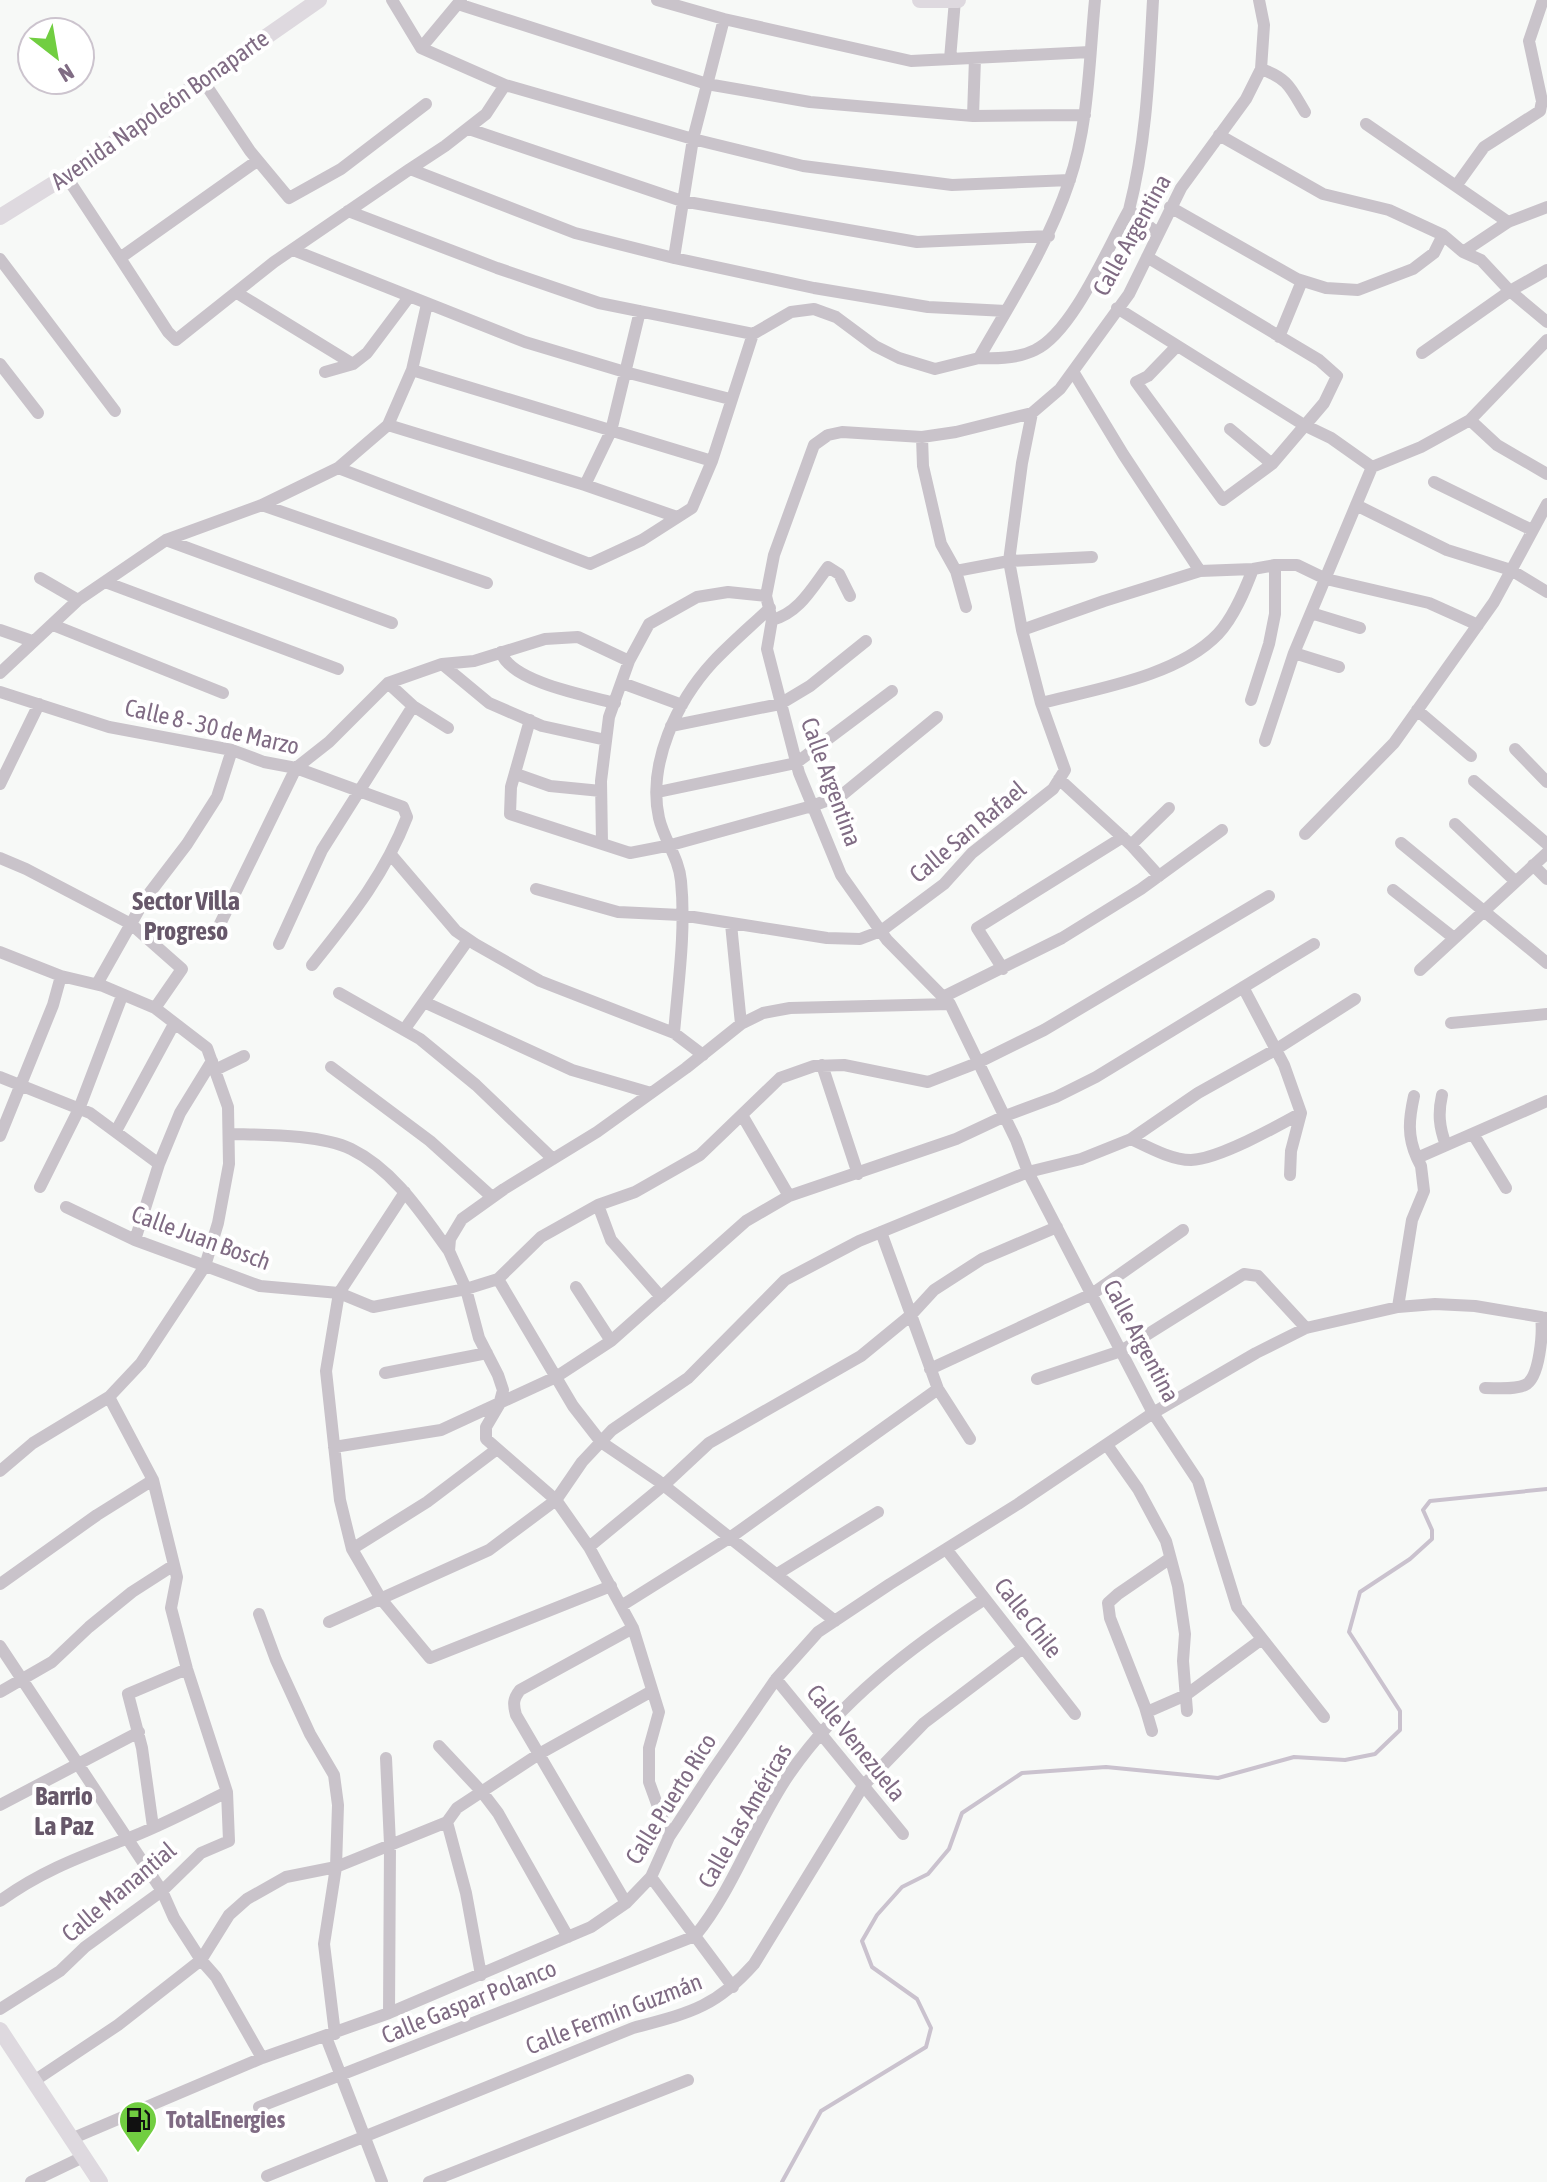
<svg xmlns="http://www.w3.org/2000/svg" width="1547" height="2182" viewBox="0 0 1547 2182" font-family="'Asap Condensed',sans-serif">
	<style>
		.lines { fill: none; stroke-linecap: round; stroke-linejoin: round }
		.stream { stroke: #cac2ce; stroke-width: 4 }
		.minor { stroke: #c9c3ca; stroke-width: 12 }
		.major { stroke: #ded9df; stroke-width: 16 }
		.labels { text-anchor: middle; stroke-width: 8; stroke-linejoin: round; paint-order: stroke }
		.street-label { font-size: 24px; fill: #806c84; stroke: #fff }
		.poi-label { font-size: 24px; font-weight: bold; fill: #806c84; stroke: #fff; text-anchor: start }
		.neighbourhood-label { font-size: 26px; font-weight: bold; fill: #67586a; stroke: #fff }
	</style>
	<rect width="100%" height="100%" fill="#f7f9f7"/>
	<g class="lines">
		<path class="stream" d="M 782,2182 L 821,2111 L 926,2047 L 931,2028 L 917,1999 L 872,1967 L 862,1941 L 877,1915 L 902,1887 L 928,1874 L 949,1849 L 962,1813 L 1022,1773 L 1106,1767 L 1218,1778 L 1294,1757 L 1345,1760 L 1375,1754 L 1400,1730 L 1400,1711 L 1349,1632 L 1360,1592 L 1410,1559 L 1432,1539 L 1432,1530 L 1423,1510 L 1430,1501 L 1547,1489"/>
		<path class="minor" d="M 392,0 L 421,48 L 461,0
			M 657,0 L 724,19 L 911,61 L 1090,52
			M 1153,0 C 1149,71 1147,140 1129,210 L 1157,233
			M 1259,0 L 1264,25 L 1261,69 L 1246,99 L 1181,188 L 1129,294 L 1060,389 L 1032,413 L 956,432 L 922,437 L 842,432 L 828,435 L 814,445 L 774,555 L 766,596 L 772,620 L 767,649 L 799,773 L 841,875 L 887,940 L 950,1004 L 1016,1140 L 1028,1172 L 1153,1413 L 1198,1481 L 1237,1607 L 1324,1717
			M 458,4 L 707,84 L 810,102 L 973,116 L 1085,115
			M 421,48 L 505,85 L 693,139 L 803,166 L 952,185 L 1070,180
			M 950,59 L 955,0
			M 1261,69 C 1288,78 1291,89 1305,112
			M 202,79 L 250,151 L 289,198 L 341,169 L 426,104
			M 973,116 L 975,58
			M 1366,124 L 1508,222
			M 469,129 L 682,201 L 917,242 L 1049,236
			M 1219,135 L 1323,194 L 1389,210 L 1443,235 L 1463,252 L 1481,260 L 1510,291 L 1547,322
			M 410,169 L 445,146 L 486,114 L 505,85
			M 66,176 L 120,258 L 257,161
			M 1456,186 L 1484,147 L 1540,111 L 1542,101 L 1529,41 L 1543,0
			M 1170,207 L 1297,279 L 1326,288 L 1358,290 L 1413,269 L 1434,253 L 1443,235
			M 348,211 L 497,268 L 599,303 L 753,334 L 791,312 L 814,309 L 836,317 L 875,346 L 899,358 L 935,369 L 979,358 C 1012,300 1048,245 1069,182 C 1089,124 1089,61 1095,0
			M 293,250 L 525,342 L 625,372 L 730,399
			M 1463,252 L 1508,222 L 1547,207
			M 1147,257 L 1319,360 L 1337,376 L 1324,403 L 1272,464 L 1223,500 L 1136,382 L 1148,376 L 1177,346
			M 120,258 L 168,332 L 176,340 L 274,262 L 410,169 L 575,233 L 674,258 L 814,288 L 928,307 L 1006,311
			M 674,258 L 693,139 L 724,19
			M 0,259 L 115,411
			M 237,293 L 353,364
			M 1117,308 L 1304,425 L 1331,438 L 1372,467 L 1294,653 L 1265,741
			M 1279,337 L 1302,281
			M 1422,353 L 1510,291 L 1547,270
			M 979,358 C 997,359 1019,358 1035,350 C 1073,332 1108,247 1129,210
			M 0,364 L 38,413
			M 412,370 L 712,461
			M 325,372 L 353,364 L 367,353 L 409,297
			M 1074,373 L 1123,454 L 1200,571
			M 1470,420 L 1497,445 L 1547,474
			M 388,425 L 585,485 L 677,517
			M 1230,429 L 1272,464
			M 922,437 L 923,466 L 941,544 L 956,571 L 966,607
			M 1372,467 L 1421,447 L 1470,420 L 1547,340
			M 338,468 L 590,564 L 642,540 L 692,508 L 712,461 L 753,334
			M 1434,482 L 1532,530
			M 585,485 L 611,431 L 640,311
			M 262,505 L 487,583
			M 1356,505 L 1447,550 L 1511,570 L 1547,592
			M 166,540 L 392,623
			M 956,571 L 1009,561 L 1092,557
			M 40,578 L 78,600
			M 105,582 L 338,669
			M 1311,613 L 1360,628
			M 772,620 C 799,613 812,588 828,567 L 839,574 L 850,596
			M 53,625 L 223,693
			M 0,630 L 32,641
			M 1022,630 L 1104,601 L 1200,571 L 1253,569 L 1275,565 L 1297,565 L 1326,579 L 1429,603 L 1478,625
			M 501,652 C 510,682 588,696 615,703
			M 1294,653 L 1339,667
			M 442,664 L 489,703 L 542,726 L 606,740
			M 0,673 L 78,600 L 166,540 L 262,505 L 338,468 L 388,425 L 412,370 L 427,304
			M 388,683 L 413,706 L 448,728
			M 622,683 L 682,705
			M 0,692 L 109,727 L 232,750 L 264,762 L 296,768 L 403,807 L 407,817 C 384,876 351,916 312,965
			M 1251,700 L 1269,644 L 1275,614 L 1275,565
			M 1041,703 C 1096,689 1178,676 1218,634 C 1234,617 1245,590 1253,569
			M 1417,710 L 1471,756
			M 530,720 L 511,787 L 510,814 L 630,853 L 671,845 L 812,806 L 842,795 L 937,717
			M 671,726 L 780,704 L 810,686 L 866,641
			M 1515,749 L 1547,782
			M 516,774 L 550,786 L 601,791
			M 1059,779 L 1131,845 L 1159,876
			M 1474,781 L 1547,844
			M 0,784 L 39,704
			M 658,792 L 796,763 L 892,691
			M 1455,824 L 1515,881
			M 1305,834 L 1394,743 L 1494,602 L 1547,504
			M 602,843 L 601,781 L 609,717 L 629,661 L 649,624 L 697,597 L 728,592 L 766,596
			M 1401,843 L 1547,963
			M 1131,845 L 1169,808
			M 392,856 L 456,931 L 475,944 L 540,981 L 674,1033 L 703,1055
			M 0,858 L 26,869 L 131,924 L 182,969 L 155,1008
			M 1533,865 L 1547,879
			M 536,889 L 618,912 L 681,915 L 827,938 L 860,939 L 881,931 L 944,884 L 972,853 L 1053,789 L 1065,770 L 1041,703 L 1022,630 L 1009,561 L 1022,463 L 1032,413
			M 1393,890 L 1454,938
			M 220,924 L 296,768 L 329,742 L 388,683 L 442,664 L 474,661 L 545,639 L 578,637 L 629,661
			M 731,924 L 741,1024
			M 279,944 L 322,850 L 413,706
			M 0,952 L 61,976 L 103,986 L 155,1008 L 207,1048 L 228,1107 L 229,1164 L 218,1223 L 205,1266 L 141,1363 L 109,1397 L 33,1443 L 0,1471
			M 1003,969 L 977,928 L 1123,837
			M 1420,970 L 1547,853
			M 97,984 L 145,899 L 187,844 L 217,797 L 232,750
			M 1243,987 L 1284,1065 L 1301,1113 L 1291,1151 L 1290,1175
			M 339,993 L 420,1039 L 476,1085 L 553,1159
			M 943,997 L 1062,938 L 1141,889 L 1222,830
			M 424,1002 L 572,1070 L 651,1093
			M 1451,1023 L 1547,1014
			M 404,1030 L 468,940
			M 674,1033 C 678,984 686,931 681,881 C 679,858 664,840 659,818 C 647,764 677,701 713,662 C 731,643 751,626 770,608
			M 822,1065 L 858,1174
			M 331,1067 L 430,1141 L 492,1197
			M 215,1070 L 244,1056
			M 0,1077 L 90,1113 L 159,1164
			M 1442,1095 C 1438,1113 1439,1127 1446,1145
			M 1414,1096 C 1409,1119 1407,1136 1417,1158
			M 742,1115 L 789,1196
			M 116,1131 L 174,1024
			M 229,1134 C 264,1135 320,1134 351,1149 C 394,1170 422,1214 449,1251
			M 1473,1134 L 1506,1188
			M 0,1136 L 53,1005 L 61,976
			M 1131,1139 C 1148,1147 1171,1160 1191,1160 C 1219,1159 1276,1127 1301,1113
			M 40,1187 L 79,1109 L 122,996
			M 405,1192 L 339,1293 L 326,1371 L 340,1500 L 352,1549 L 381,1599 L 430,1658 L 611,1586
			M 598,1205 L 611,1240 L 661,1297
			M 66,1207 L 135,1240 L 260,1286 L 339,1293 L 373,1307 L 466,1289 L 498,1279 L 541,1237 L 598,1205 L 635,1192 L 700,1155 L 780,1078 L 814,1066 L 844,1065 L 928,1082 L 977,1063 L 1044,1030 L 1269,896
			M 881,1232 L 938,1389 L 970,1439
			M 135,1240 L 159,1164 L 180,1113 L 212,1061
			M 498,1279 L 573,1406 L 601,1442 L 657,1480 L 835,1621
			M 576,1287 L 611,1341
			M 1398,1307 L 1412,1220 L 1424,1191 L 1421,1166 L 1417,1158 L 1547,1101
			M 930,1369 L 1092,1294 L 1183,1230
			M 385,1373 L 487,1353
			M 1037,1379 L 1121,1351 L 1244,1274 L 1258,1276 L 1306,1328
			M 1485,1388 C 1497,1388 1514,1390 1525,1385 C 1540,1378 1543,1332 1541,1317
			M 1107,1445 L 1138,1489 L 1166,1541 L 1178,1586 L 1185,1634 L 1183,1661 L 1187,1711
			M 334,1447 L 441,1430 L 556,1377 L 611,1341 L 746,1221 L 789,1196 L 956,1139 L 1005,1116 L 1056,1097 L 1096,1077 L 1314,944
			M 589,1547 L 664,1485 L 709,1443 L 861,1356 L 911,1315 L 934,1290 L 982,1259 L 1057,1227
			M 352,1549 L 427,1502 L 497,1449
			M 946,1549 L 1075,1714
			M 777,1574 L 878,1512
			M 0,1584 L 97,1515 L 153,1480
			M 621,1606 L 731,1537 L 938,1389
			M 259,1614 L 276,1660 L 310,1734 L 334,1775 L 338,1805 L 336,1867 L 324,1944 L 335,2034
			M 329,1622 L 489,1550 L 556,1500 L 582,1462 L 612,1430 L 688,1378 L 785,1280 L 859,1241 L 1028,1172 L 1081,1159 L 1131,1139 L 1198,1093 L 1275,1050 L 1355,999
			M 0,1646 L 162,1891 L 174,1918 L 201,1960 L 216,1977 L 262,2058
			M 776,1679 L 903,1834
			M 0,1692 L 52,1662 L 89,1627 L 132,1592 L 174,1565
			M 1147,1712 L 1186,1695 L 1262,1639
			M 1152,1731 L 1145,1707 L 1110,1618 L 1108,1603 L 1118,1594 L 1169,1559
			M 439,1746 L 482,1792 L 498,1813 L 568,1937
			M 386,1758 L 390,1844 L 389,2013
			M 0,1805 L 139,1732
			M 447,1822 L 466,1893 L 481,1975
			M 153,1827 L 142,1748 L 128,1694 L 187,1669
			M 669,1837 L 649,1782 L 649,1748 L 659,1712 L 633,1628 L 589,1547 L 556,1500 L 486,1439 L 486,1427 L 499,1405 L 503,1390 L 498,1375 L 479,1338 L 466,1289 L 449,1251 L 450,1239 L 462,1219 L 504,1189 L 597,1132 L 686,1068 L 741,1024 L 763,1013 L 790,1008 L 950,1004
			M 651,1877 L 733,1987
			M 0,1901 C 41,1871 80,1857 126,1839 C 161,1826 194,1808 227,1792
			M 626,1903 L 516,1715 C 513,1704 513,1699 520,1690 L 633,1628
			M 0,2009 L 60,1971 L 85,1947 L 162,1891 L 201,1853 L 229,1841 L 227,1792 L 187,1669 L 171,1608 L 177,1577 L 153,1480 L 109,1397
			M 326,2037 L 382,2182
			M 34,2081 L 118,2025 L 201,1960 L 229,1915 L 247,1899 L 286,1877 L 336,1867 L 447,1822 L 457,1808 L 539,1754 L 652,1691
			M 259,2107 L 695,1936 C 735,1887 754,1825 790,1773 C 840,1701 912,1646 985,1599
			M 71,2139 L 262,2058 L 389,2013 L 591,1927 L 626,1903 L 651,1877 L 669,1837 L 709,1776 L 776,1679 L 818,1632 L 890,1584 L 1018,1504 L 1153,1413 L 1256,1353 L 1306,1328 L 1398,1307 L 1435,1304 L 1475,1306 L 1547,1318
			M 267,2176 L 633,2028 C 689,2013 715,2008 754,1964 L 863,1786 L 924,1723 L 1023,1648
			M 31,2182 L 83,2157
			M 429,2182 L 688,2080"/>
		<path class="major" d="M 920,0 L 958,0
			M 0,217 L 66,176 L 319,0
			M 0,2030 L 100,2182"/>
	</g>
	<defs>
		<g id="fuel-pin" transform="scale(2)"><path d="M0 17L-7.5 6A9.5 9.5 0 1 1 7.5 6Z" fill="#71ce41" stroke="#fff"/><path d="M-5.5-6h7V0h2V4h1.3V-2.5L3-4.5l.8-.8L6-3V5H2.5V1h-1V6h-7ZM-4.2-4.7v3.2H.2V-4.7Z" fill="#111"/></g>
	</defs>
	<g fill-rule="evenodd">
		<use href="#fuel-pin" x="138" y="2120"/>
	</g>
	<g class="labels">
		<g class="street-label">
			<text transform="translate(160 110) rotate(-35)" y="8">Avenida Napoleón Bonaparte</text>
			<text transform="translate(1132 235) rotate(-61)" y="8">Calle Argentina</text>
			<text transform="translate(212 727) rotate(13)" y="8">Calle 8 - 30 de Marzo</text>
			<text transform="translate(831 782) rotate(70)" y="8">Calle Argentina</text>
			<text transform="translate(968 832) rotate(-40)" y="8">Calle San Rafael</text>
			<text transform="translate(201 1238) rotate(20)" y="8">Calle Juan Bosch</text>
			<text transform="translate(1141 1341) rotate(62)" y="8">Calle Argentina</text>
			<text transform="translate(1028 1618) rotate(52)" y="8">Calle Chile</text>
			<text transform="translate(856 1743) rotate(51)" y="8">Calle Venezuela</text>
			<text transform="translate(671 1799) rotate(-58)" y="8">Calle Puerto Rico</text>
			<text transform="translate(745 1816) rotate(-60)" y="8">Calle Las Américas</text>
			<text transform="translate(119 1892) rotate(-40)" y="8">Calle Manantial</text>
			<text transform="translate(469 2002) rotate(-22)" y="8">Calle Gaspar Polanco</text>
			<text transform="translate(614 2014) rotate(-21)" y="8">Calle Fermín Guzmán</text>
		</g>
		<g class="poi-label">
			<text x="166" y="2128">TotalEnergies</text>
		</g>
		<g class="neighbourhood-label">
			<text x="186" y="910">Sector Villa<tspan x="186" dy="30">Progreso</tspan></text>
			<text x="64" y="1805">Barrio<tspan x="64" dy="30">La Paz</tspan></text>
		</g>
	</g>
	<g transform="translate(56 56) rotate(149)"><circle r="38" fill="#ffffff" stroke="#ccc4ce" stroke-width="2"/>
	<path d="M0-6L14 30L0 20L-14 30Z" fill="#71ce41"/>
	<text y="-12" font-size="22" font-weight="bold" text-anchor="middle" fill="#806c84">N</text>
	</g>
</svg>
